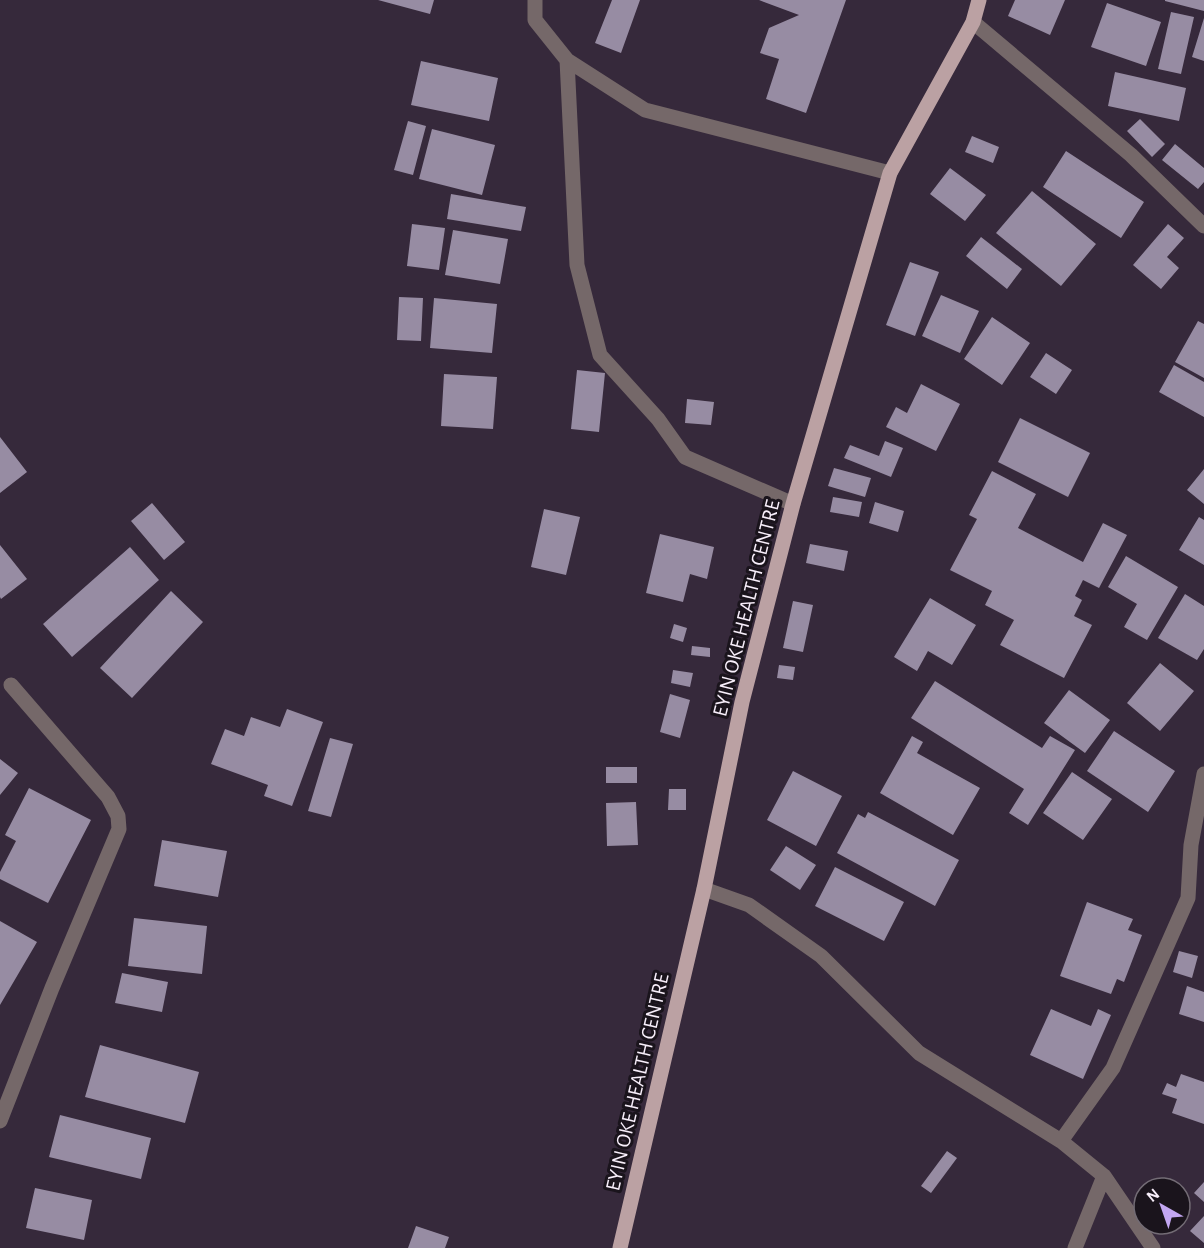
<svg xmlns="http://www.w3.org/2000/svg" width="1204" height="1248" viewBox="0 0 1204 1248" font-family="'Alegreya Sans',sans-serif">
	<style>
		.building { fill: #978ca3 }
		.lines { fill: none; stroke-linecap: round; stroke-linejoin: round }
		.minor { stroke: #756869; stroke-width: 15 }
		.major { stroke: #bba1a3; stroke-width: 15 }
		.labels { text-anchor: middle; stroke-width: 6; stroke-linejoin: round; paint-order: stroke }
		.street-label { font-size: 21px; fill: #f8effb; stroke: #1a141c }
	</style>
	<rect width="100%" height="100%" fill="#36293b"/>
	<path class="building" d="M 378,0 L 434,0 L 430,14 Z
		M 612,0 L 640,0 L 621,53 L 595,43 Z
		M 759,0 L 846,0 L 806,113 L 766,99 L 779,59 L 760,53 L 769,28 L 799,15 Z
		M 1015,0 L 1065,0 L 1050,35 L 1008,16 Z
		M 1165,0 L 1204,0 L 1204,11 L 1165,1 Z
		M 1107,3 L 1161,22 L 1146,66 L 1091,47 Z
		M 1171,12 L 1194,17 L 1181,74 L 1158,69 Z
		M 1204,18 L 1204,61 L 1192,57 Z
		M 421,61 L 498,78 L 489,121 L 411,105 Z
		M 1115,72 L 1186,88 L 1179,121 L 1108,106 Z
		M 1140,119 L 1165,144 L 1152,157 L 1127,131 Z
		M 408,121 L 426,126 L 413,175 L 394,170 Z
		M 432,129 L 495,145 L 482,195 L 419,179 Z
		M 972,136 L 999,147 L 993,163 L 965,152 Z
		M 1175,144 L 1204,168 L 1204,182 L 1198,189 L 1162,160 Z
		M 1066,151 L 1144,202 L 1121,238 L 1043,187 Z
		M 950,168 L 986,195 L 965,221 L 930,194 Z
		M 1032,191 L 1096,244 L 1061,286 L 996,233 Z
		M 451,194 L 526,207 L 521,231 L 447,219 Z
		M 412,224 L 445,228 L 439,270 L 407,266 Z
		M 1168,224 L 1184,238 L 1167,257 L 1179,268 L 1161,289 L 1133,265 Z
		M 453,230 L 508,239 L 500,284 L 445,275 Z
		M 981,237 L 1022,269 L 1007,289 L 966,256 Z
		M 910,262 L 939,272 L 915,336 L 886,325 Z
		M 941,295 L 979,311 L 960,353 L 922,336 Z
		M 399,297 L 423,298 L 421,341 L 397,340 Z
		M 434,298 L 497,304 L 492,353 L 430,348 Z
		M 992,317 L 1030,343 L 1002,385 L 964,359 Z
		M 1198,321 L 1204,324 L 1204,378 L 1175,362 Z
		M 1046,353 L 1072,370 L 1056,394 L 1030,377 Z
		M 1174,365 L 1204,382 L 1204,417 L 1159,392 Z
		M 577,370 L 605,373 L 599,432 L 571,429 Z
		M 444,374 L 497,377 L 493,429 L 441,426 Z
		M 921,384 L 960,404 L 936,451 L 886,427 L 896,407 L 907,413 Z
		M 687,399 L 714,402 L 711,425 L 685,423 Z
		M 1020,418 L 1090,453 L 1068,497 L 998,462 Z
		M 0,437 L 27,472 L 0,493 Z
		M 885,441 L 903,448 L 891,477 L 844,458 L 850,445 L 879,456 Z
		M 834,468 L 871,478 L 865,497 L 828,486 Z
		M 1204,469 L 1204,504 L 1187,490 Z
		M 992,471 L 1036,494 L 1018,528 L 1083,562 L 1103,523 L 1127,535 L 1099,588 L 1083,580 L 1075,596 L 1082,600 L 1074,616 L 1092,625 L 1064,678 L 1000,645 L 1014,620 L 985,605 L 992,591 L 950,570 L 977,519 L 969,515 Z
		M 833,497 L 862,502 L 859,517 L 830,512 Z
		M 875,502 L 904,511 L 898,532 L 869,523 Z
		M 152,503 L 185,542 L 164,560 L 131,521 Z
		M 544,509 L 580,517 L 566,575 L 531,567 Z
		M 1199,517 L 1204,520 L 1204,565 L 1179,550 Z
		M 660,534 L 714,547 L 707,579 L 690,574 L 683,602 L 646,593 Z
		M 810,544 L 848,551 L 844,571 L 806,563 Z
		M 0,545 L 27,579 L 1,599 L 0,597 Z
		M 130,547 L 159,580 L 72,657 L 43,624 Z
		M 1126,556 L 1178,587 L 1147,640 L 1124,627 L 1137,604 L 1108,587 Z
		M 171,591 L 203,622 L 132,698 L 100,668 Z
		M 1185,594 L 1204,606 L 1204,649 L 1197,660 L 1158,638 Z
		M 930,598 L 976,625 L 952,665 L 928,651 L 917,671 L 894,657 Z
		M 793,601 L 813,605 L 803,652 L 783,648 Z
		M 674,624 L 687,628 L 683,642 L 670,638 Z
		M 692,646 L 710,648 L 710,657 L 691,655 Z
		M 1160,663 L 1194,691 L 1160,731 L 1127,703 Z
		M 779,665 L 795,667 L 793,680 L 777,678 Z
		M 673,670 L 693,673 L 690,687 L 671,683 Z
		M 935,681 L 1042,748 L 1050,736 L 1075,750 L 1028,825 L 1009,813 L 1024,789 L 911,718 Z
		M 1069,690 L 1110,720 L 1085,753 L 1044,723 Z
		M 670,694 L 690,700 L 680,738 L 660,732 Z
		M 287,709 L 323,722 L 292,806 L 264,796 L 268,785 L 211,764 L 225,729 L 244,736 L 251,717 L 280,727 Z
		M 1114,731 L 1175,771 L 1148,812 L 1087,771 Z
		M 912,736 L 923,742 L 917,753 L 980,788 L 953,835 L 880,793 Z
		M 330,738 L 353,744 L 331,817 L 308,811 Z
		M 0,759 L 18,773 L 0,795 Z
		M 606,767 L 637,767 L 637,783 L 606,783 Z
		M 793,771 L 842,796 L 816,846 L 767,820 Z
		M 1072,772 L 1112,799 L 1083,840 L 1043,813 Z
		M 29,788 L 91,820 L 48,903 L 0,879 L 0,872 L 16,841 L 5,835 Z
		M 669,789 L 686,789 L 686,810 L 668,810 Z
		M 636,802 L 638,845 L 607,846 L 606,803 Z
		M 868,812 L 959,860 L 935,906 L 837,853 L 858,814 L 865,818 Z
		M 162,840 L 227,851 L 218,897 L 154,886 Z
		M 786,846 L 816,865 L 800,890 L 770,870 Z
		M 835,867 L 904,902 L 884,941 L 815,906 Z
		M 1087,902 L 1133,919 L 1128,930 L 1142,935 L 1124,982 L 1117,979 L 1111,994 L 1060,976 Z
		M 134,918 L 207,926 L 202,974 L 128,966 Z
		M 0,921 L 37,942 L 0,1005 Z
		M 1179,951 L 1198,956 L 1192,978 L 1173,972 Z
		M 122,973 L 168,982 L 162,1012 L 115,1003 Z
		M 1187,986 L 1204,992 L 1204,1022 L 1179,1014 Z
		M 1051,1009 L 1091,1026 L 1098,1009 L 1111,1015 L 1083,1079 L 1030,1055 Z
		M 100,1045 L 199,1072 L 185,1123 L 85,1097 Z
		M 1181,1074 L 1204,1082 L 1204,1124 L 1172,1113 L 1177,1099 L 1162,1094 L 1167,1083 L 1176,1087 Z
		M 60,1115 L 151,1138 L 141,1179 L 49,1157 Z
		M 947,1151 L 957,1158 L 931,1193 L 921,1186 Z
		M 1204,1182 L 1204,1202 L 1194,1193 Z
		M 35,1188 L 92,1200 L 84,1240 L 26,1228 Z
		M 1204,1216 L 1204,1243 L 1190,1231 Z
		M 416,1226 L 449,1237 L 445,1248 L 408,1248 Z"/>
	<g class="lines">
		<path class="minor" d="M 535,0 L 535,20 L 567,60 L 645,110 L 890,173
			M 973,22 L 1131,155 L 1204,226
			M 567,60 L 577,265 L 600,355 L 658,419 L 685,457 L 793,504
			M 704,889 L 749,905 L 821,956 L 919,1053 L 1061,1141 L 1104,1176 L 1153,1248
			M 0,1121 L 52,988 L 119,829 L 118,816 L 108,797 L 11,685
			M 1061,1141 L 1113,1068 L 1188,898 L 1191,845 L 1204,774
			M 1075,1248 L 1104,1176"/>
		<path class="major" d="M 620,1248 L 704,889 L 742,702 L 793,504 L 890,173 L 973,22 L 979,0"/>
	</g>
	<g class="labels">
		<g class="street-label">
			<text transform="translate(746 608) rotate(-76)" y="7">EYIN OKE HEALTH CENTRE</text>
			<text transform="translate(637 1082) rotate(-77)" y="7">EYIN OKE HEALTH CENTRE</text>
		</g>
	</g>
	<g transform="translate(1162 1206) rotate(320)"><circle r="28" fill="#1a141c" stroke="#736c75" stroke-width="1.5"/>
	<path d="M0-4.5L10 22L0 15L-10 22Z" fill="#c3a7f2"/>
	<text y="-9" font-size="16" font-weight="bold" text-anchor="middle" fill="#f8effb">N</text>
	</g>
</svg>
